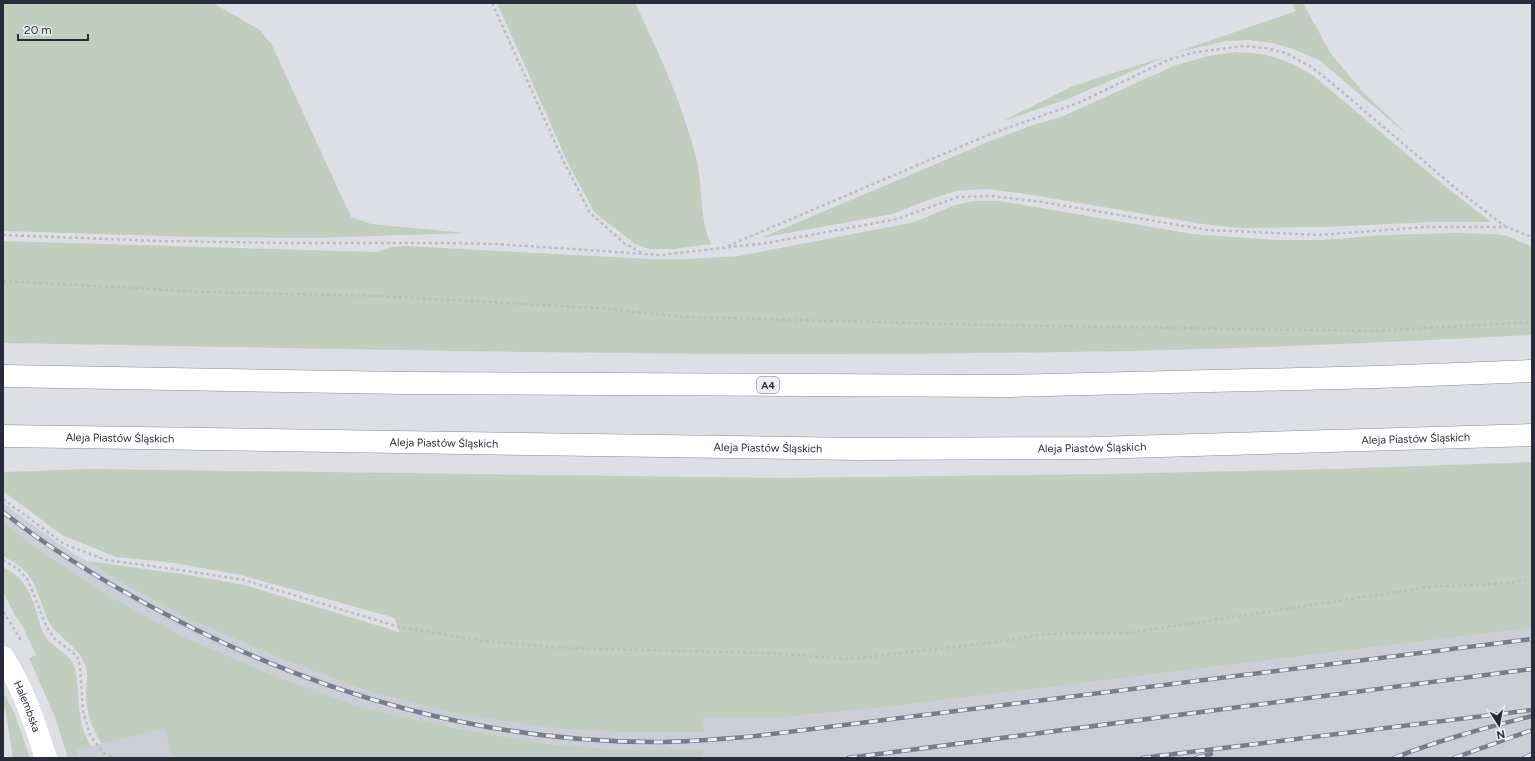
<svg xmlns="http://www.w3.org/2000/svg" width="1535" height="761" viewBox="0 0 1535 761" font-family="Figtree,sans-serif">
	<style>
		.built { fill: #cbced6 }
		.green { fill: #c1cebf }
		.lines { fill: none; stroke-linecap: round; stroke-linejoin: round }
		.highway-casing { stroke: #868b9a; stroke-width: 23 }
		.path { stroke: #bbbdc4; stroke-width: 2.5; stroke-dasharray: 3 3; stroke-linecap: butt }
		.secondary { stroke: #fff; stroke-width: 22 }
		.highway { stroke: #fff; stroke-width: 22 }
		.rail-casing { stroke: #787d8d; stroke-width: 4.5 }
		.rail { stroke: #eceef3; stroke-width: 3; stroke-dasharray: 9; stroke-linecap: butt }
		.labels { text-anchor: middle; stroke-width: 4; stroke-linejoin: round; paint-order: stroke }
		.shield { fill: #eceef3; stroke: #636672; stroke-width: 1 }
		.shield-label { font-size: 10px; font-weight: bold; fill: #282c3a }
		.street-label { font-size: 11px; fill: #282c3a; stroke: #eceef3 }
	</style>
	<rect width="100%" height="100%" fill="#dddfe5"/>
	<path class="built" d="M 3,503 L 59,544 L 127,586 L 193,621 L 284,660 L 364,690 L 703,732 L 702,717 L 786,717 L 887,707 L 1532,628 L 1532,758 L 703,758 L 703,749 L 620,750 L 540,743 L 449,727 L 358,706 L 275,676 L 182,636 L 115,599 L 45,554 L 3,522 Z
		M 164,729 L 172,758 L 78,758 L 76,750 Z"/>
	<path class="green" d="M 3,3 L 213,3 L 260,30 L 272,45 L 351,217 L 371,224 L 465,233 L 315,238 L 195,237 L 3,231 Z
		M 497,3 L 635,3 C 659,53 682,103 696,157 C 703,184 699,219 711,244 L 674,249 L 649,249 L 635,244 L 594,212 L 567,161 Z
		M 1292,3 L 1303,3 L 1331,54 L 1365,94 L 1410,137 L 1319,60 L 1293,49 L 1272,43 L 1248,40 L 1226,41 L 1174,53 L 1296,11 Z
		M 1235,52 C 1270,53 1286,59 1315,77 L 1446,187 L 1491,222 L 1435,222 L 1324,227 L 1241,228 L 1203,224 L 1026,194 L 987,189 L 956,191 L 928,200 L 893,214 L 761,238 L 995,139 L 1036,124 L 1061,117 L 1176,65 L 1209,56 Z
		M 1170,55 L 1065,100 L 1003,121 L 1073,86 Z
		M 973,201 L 998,201 L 1024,205 L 1192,234 L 1277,240 L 1323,240 L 1383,235 L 1455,233 L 1495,234 L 1508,236 L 1532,247 L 1532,335 C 1376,343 1220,350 1064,352 C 710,358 356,349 3,343 L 3,241 L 376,252 L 391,247 L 407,246 L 651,259 L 688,259 L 739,256 L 915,222 L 952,206 Z
		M 1532,462 L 1532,628 L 887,707 L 786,717 L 703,717 L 703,732 L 621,732 L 545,727 L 452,713 L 364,690 L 284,660 L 193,621 L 127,586 L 87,561 L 189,575 L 245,585 L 399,632 L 395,618 L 241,575 L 174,563 L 116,557 L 62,535 L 3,491 L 3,472 L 91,469 L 783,478 L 1107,474 L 1332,469 Z
		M 3,522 L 45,554 L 115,599 L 182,636 L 275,676 L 358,706 L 449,727 L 540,743 L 620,750 L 703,749 L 703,758 L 172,758 L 164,729 L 102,744 C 93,730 87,715 86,698 C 85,688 89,678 86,668 C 81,648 61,640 50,624 C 46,618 44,610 42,604 C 32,577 29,570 3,556 Z
		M 3,567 C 8,570 14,573 18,577 C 25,584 31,595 34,604 C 38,615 39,626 45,636 C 54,649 72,654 75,669 C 81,695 75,724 92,747 L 77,750 L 78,758 L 68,758 L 55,717 L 29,658 L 36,655 L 23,627 L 14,614 L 3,591 Z
		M 3,692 L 14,712 L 30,758 L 13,758 L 6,713 L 3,706 Z"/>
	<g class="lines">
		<g class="highway-casing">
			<g id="highway">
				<path d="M 3,376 L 404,383 L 1009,386 L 1378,377 L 1532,371"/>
				<path id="s2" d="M 3,436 L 856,449 L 1093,448 L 1532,435"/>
			</g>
		</g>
		<path class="path" d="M 492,3 L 563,160 L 590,213 L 624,243 L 642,253
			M 3,235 L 160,241 L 284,243 L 445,243 L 497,244 L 660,255 L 767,243 L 897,219 L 958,197 L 991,196 L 1043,202 L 1208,230 L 1320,235 L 1425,227 L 1506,227 L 1532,237
			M 728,246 L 988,135 L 1078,103 L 1168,60 L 1196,52 L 1244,46 L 1265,48 L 1286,53 L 1310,66 L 1328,80 L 1459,191 L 1506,227
			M 3,281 L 205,292 L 376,296 L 599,308 L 685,317 L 986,325 L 1371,331 L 1532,322
			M 3,499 L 64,544 L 106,560 L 174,569 L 244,580 L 399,627 L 484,641 L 563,648 L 767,653 L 850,659 L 998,642 L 1038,635 L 1070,633 L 1128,633 L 1429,587 L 1510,583 L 1532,579
			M 3,560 L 18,569 L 28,580 L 47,628 L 55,639 L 77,656 L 80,666 L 83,711 L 90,735 L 103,753 L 115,758
			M 3,612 L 12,625 L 22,642"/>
		<path class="secondary" id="s1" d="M 3,657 C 23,687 35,724 46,758"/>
		<use href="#highway" class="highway"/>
		<g class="rail-casing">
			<path id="rail" d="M 3,512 C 55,553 113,587 171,617 C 320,695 486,742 655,742 C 689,742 723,739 756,736 L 1532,639
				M 848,758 L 1532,669
				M 1142,758 L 1532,710
				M 1196,758 L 1211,754
				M 1394,758 C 1439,740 1485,728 1532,716
				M 1454,758 L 1532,730
				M 1524,758 L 1532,754"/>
		</g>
		<use href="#rail" class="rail"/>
	</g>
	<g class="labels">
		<rect class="shield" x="757" y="377" width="22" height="16" rx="3"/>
		<g class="shield-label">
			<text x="768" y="389">A4</text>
		</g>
		<g class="street-label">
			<text dy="4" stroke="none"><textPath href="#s2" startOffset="117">Aleja Piastów Śląskich</textPath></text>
			<text dy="4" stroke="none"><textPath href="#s2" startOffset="1413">Aleja Piastów Śląskich</textPath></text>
			<text dy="4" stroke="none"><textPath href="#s2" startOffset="441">Aleja Piastów Śląskich</textPath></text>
			<text dy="4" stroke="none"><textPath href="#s2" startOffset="765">Aleja Piastów Śląskich</textPath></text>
			<text dy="4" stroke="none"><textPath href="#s2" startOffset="1089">Aleja Piastów Śląskich</textPath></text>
			<text dy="4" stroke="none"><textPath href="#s1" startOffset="55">Halembska</textPath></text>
		</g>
	</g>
	<rect width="1535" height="761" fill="none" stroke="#282c3a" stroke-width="8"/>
	<g transform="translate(1499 725) rotate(169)" stroke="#eceef3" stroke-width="3" paint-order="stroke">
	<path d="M0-3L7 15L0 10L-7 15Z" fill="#282c3a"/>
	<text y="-6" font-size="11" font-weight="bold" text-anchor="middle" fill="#282c3a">N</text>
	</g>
	<path d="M18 34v6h70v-6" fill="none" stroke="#282c3a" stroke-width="2"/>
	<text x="24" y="34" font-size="12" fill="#282c3a" stroke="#eceef3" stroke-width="3" paint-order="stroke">20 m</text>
</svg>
